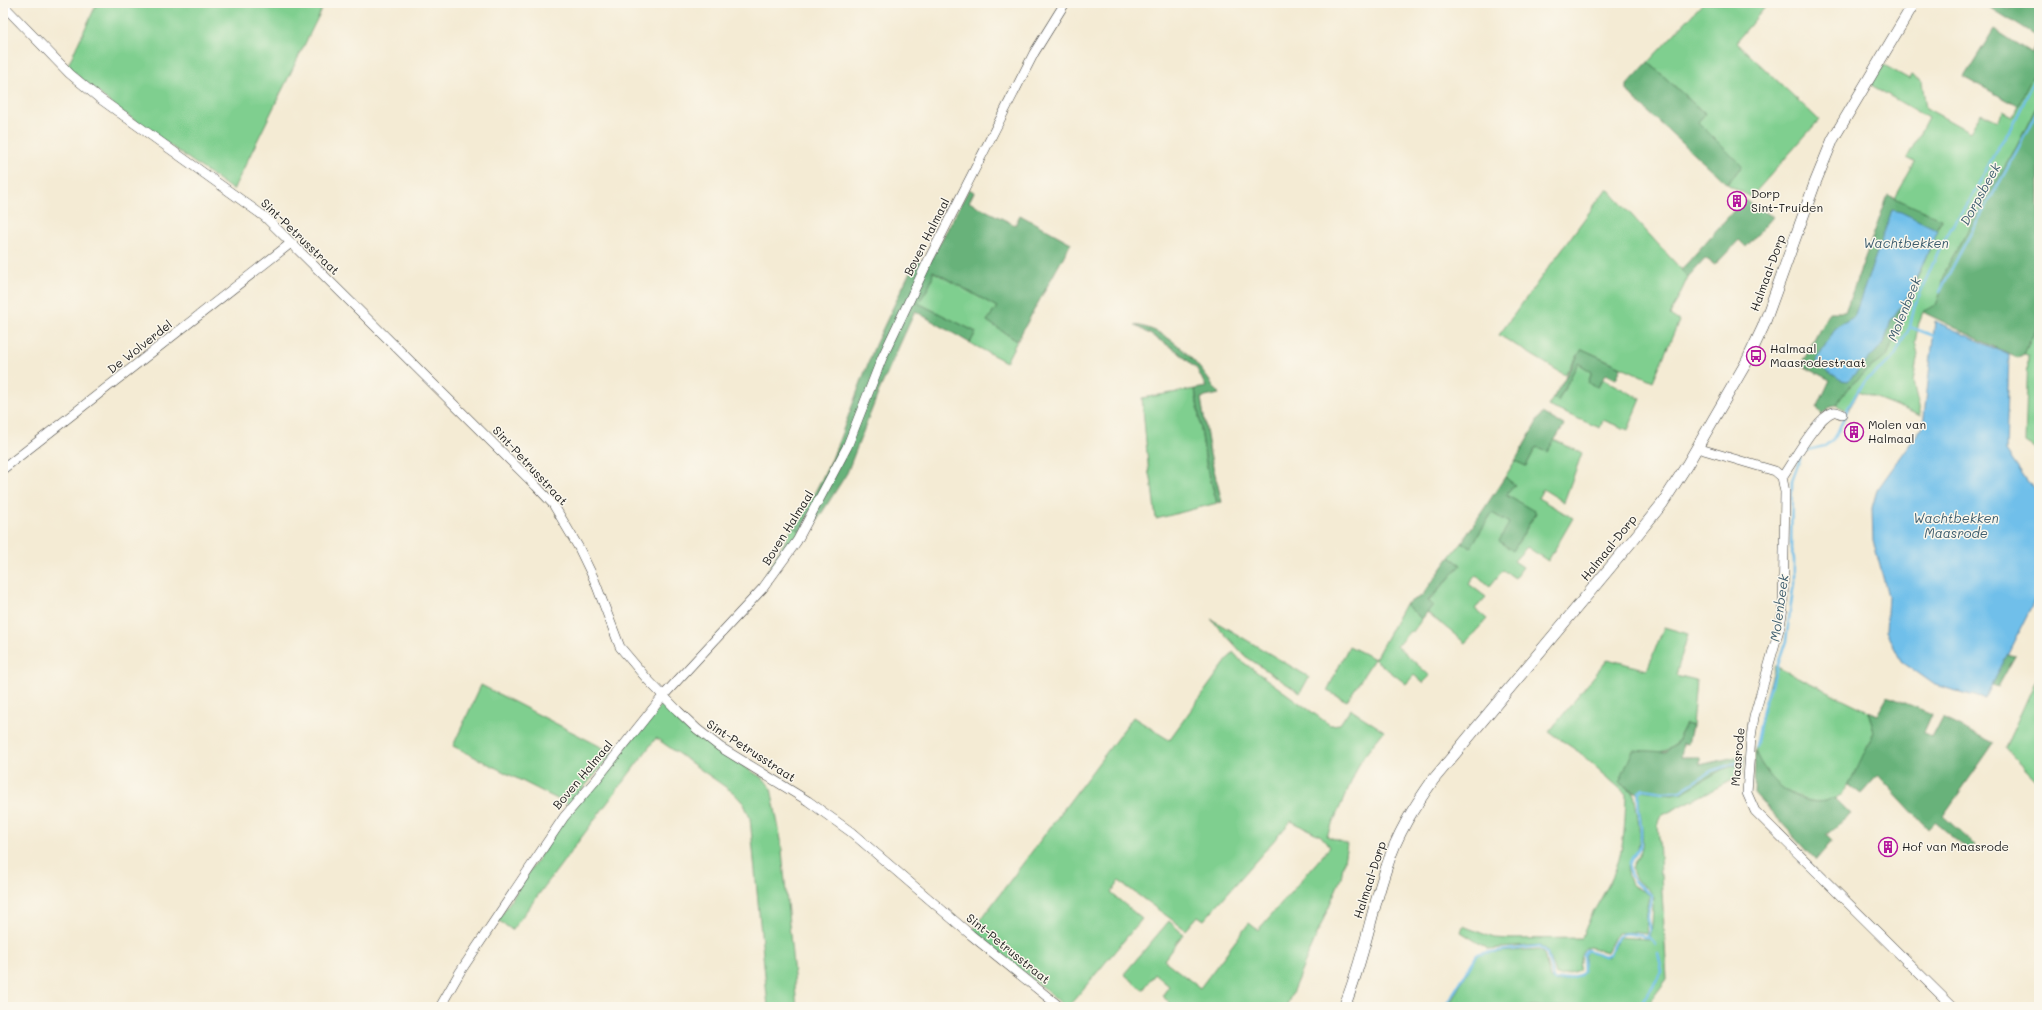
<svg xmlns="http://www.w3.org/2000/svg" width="2042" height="1010" viewBox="0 0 2042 1010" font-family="Mali,sans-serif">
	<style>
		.green { fill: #7fcf8f; stroke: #4e7656 }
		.forest { fill: #67b27a; stroke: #42674b }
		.water { fill: #6fbfea; stroke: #466e83 }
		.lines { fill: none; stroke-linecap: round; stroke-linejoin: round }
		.stream { stroke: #6fbfea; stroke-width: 2.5 }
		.minor-casing { stroke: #3c3b38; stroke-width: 10 }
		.tertiary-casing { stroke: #3c3b38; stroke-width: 12 }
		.minor { stroke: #fff; stroke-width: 9 }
		.tertiary { stroke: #fff; stroke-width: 11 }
		.labels { text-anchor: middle; stroke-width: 3; stroke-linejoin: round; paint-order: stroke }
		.poi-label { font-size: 12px; fill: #1c1c1c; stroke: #fbf7ec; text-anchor: start }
		.street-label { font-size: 12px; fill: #1c1c1c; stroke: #fbf7ec }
		.water-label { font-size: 13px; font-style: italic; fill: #3d5d6e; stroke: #fbf7ec }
	</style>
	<rect width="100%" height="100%" fill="#fbf7ec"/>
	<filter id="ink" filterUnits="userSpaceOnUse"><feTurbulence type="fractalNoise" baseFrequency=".025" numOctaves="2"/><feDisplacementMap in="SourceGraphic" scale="8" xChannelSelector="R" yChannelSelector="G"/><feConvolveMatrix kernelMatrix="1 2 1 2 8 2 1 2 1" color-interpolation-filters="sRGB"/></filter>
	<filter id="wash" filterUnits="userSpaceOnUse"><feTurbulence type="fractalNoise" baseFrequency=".012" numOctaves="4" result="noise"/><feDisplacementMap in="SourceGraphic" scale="16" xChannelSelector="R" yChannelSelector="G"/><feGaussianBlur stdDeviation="0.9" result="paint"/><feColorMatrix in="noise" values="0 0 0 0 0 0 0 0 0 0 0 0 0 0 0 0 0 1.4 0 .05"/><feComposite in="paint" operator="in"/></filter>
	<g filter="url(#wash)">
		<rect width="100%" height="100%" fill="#f4ebd4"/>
		<path class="green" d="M 97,3 L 325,3 L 233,190 L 117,108 L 67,67 Z
			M 1703,3 L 1765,3 L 1767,5 L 1736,42 L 1819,120 L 1751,197 L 1727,184 L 1742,166 L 1697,122 L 1705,114 L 1648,62 Z
			M 2039,63 L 2039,101 L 2017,146 L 1945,270 L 1941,292 L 1936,306 L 1923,312 L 1919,322 L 1915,342 L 1918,354 L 1913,382 L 1921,416 L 1859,391 L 1848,411 L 1836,405 L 1847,389 L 1867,370 L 1887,356 L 1898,330 L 1898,314 L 1908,300 L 1941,220 L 1895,198 L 1915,162 L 1907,158 L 1928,118 L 1871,85 L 1884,65 L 1909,79 L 1911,75 L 1922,82 L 1926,108 L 1970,132 L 1981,113 L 1998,121 L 2003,111 L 2013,116 Z
			M 1607,188 L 1688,277 L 1670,315 L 1679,321 L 1653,381 L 1582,349 L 1565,375 L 1499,335 Z
			M 932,271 L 997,307 L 987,321 L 1017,341 L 1006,362 L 970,343 L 976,332 L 918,303 C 925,292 933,284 932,271 Z
			M 2039,322 L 2039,451 L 2025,442 L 2028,355 L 2024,354 Z
			M 1578,363 L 1592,372 L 1588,383 L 1598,387 L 1603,379 L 1641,399 L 1628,430 L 1603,420 L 1600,428 L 1548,406 L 1553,398 L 1558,401 Z
			M 1195,389 L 1206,463 L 1217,503 L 1156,519 L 1151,478 L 1149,475 L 1142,398 Z
			M 1554,440 L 1582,453 L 1564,502 L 1543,489 L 1538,498 L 1573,518 L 1548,561 L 1527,547 L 1514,561 L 1523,567 L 1515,578 L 1503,570 L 1490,586 L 1476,575 L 1469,584 L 1486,597 L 1475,609 L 1487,619 L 1465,643 L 1427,612 L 1432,605 L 1428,602 L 1461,565 L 1450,557 L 1462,542 L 1470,548 L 1492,513 L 1509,523 L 1513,551 L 1536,513 L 1506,495 L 1514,485 L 1505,477 L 1515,461 L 1526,466 L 1536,447 Z
			M 793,527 L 801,531 L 757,590 Z
			M 1405,604 L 1422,619 L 1412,633 L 1410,631 L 1397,646 L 1430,676 L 1423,683 L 1414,675 L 1406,684 L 1374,659 L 1347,701 L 1327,691 L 1349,646 L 1375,659 Z
			M 1211,619 L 1309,677 L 1300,693 L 1245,656 Z
			M 1664,627 L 1688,634 L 1676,675 L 1696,680 L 1692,726 L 1686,724 C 1676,741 1676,752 1654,752 L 1619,783 L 1634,792 C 1636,810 1642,830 1638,848 C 1636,861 1621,862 1630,882 C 1634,889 1645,890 1650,896 L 1646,918 L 1648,934 L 1632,932 L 1617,933 L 1607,952 L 1589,947 C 1579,951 1580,961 1579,970 L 1560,976 L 1555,974 L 1547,951 L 1540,945 L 1488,949 L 1461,932 L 1463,926 L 1494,938 L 1510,939 L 1582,938 C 1590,913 1607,892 1616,868 C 1625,845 1625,819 1626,794 L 1579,752 L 1549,732 L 1608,659 L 1647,670 Z
			M 1233,652 L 1240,660 L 1330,725 L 1340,724 L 1350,709 L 1384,731 L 1361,760 L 1327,836 L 1347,844 L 1341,878 L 1286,1007 L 1175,1007 L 1162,996 L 1169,986 L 1155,974 L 1143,990 L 1124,974 L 1169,921 L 1183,934 L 1164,960 L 1200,988 L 1249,923 L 1258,930 L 1330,847 L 1321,836 L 1291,821 L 1204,920 L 1198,916 L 1186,930 L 1119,881 L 1111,893 L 1142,919 L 1068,1007 L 1066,1007 L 973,930 L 1133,717 L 1169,740 Z
			M 1775,666 L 1868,711 L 1874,732 C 1866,749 1854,784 1839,796 C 1813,816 1760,781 1755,752 C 1755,748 1757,742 1758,737 C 1761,713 1768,690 1775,666 Z
			M 2039,673 L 2039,783 L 2005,748 Z
			M 481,685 L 613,753 L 569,805 L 453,746 Z
			M 661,705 L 666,706 L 716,749 L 764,779 L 771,788 L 781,840 L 797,1007 L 768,1007 L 750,818 L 744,804 L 734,793 L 656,738 L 512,930 L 498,920 L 562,822 Z
			M 1744,763 L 1742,775 L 1661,816 L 1658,822 L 1667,979 L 1646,1007 L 1448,1007 L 1477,955 L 1485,953 L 1539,949 L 1544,953 L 1550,979 L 1557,982 L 1582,974 C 1586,966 1582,958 1587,950 L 1608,957 L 1619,937 L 1649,939 C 1653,933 1652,907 1654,898 C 1650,885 1635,888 1632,868 C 1634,861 1639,857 1641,851 C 1645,842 1639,805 1638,793 L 1641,790 L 1683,792 L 1723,769 Z"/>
		<path class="forest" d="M 1983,3 L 1998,3 L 2010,9 L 2014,3 L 2039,3 L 2039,38 Z
			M 1994,29 L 2031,53 L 2039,39 L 2039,63 L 2018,106 L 1964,77 Z
			M 1648,62 L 1705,114 L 1698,122 L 1742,166 L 1727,184 L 1633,98 L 1627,90 L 1627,85 Z
			M 2039,101 L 2039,322 L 2024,354 L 2017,358 L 1923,312 L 1936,305 L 1941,292 L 1945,270 L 2017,146 Z
			M 969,189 L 974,192 L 969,202 L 1015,225 L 1020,215 L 1071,243 L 1017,341 L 987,321 L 997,307 L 933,271 C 933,284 925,293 918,303 L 976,332 L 970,343 L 915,311 L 879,391 L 847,473 L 813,527 L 809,525 L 844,445 L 801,531 L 793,527 L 814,494 L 832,459 L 875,345 L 916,259 L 927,267 Z
			M 1888,195 L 1941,219 L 1908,300 L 1898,314 L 1898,330 L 1887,356 L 1867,370 L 1847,389 L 1836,405 L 1831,406 L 1822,414 L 1817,408 L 1830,380 L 1801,365 L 1829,312 L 1845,312 Z
			M 1744,199 L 1773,217 L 1746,247 L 1739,240 L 1715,265 L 1705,258 L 1688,277 L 1681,270 Z
			M 1135,325 C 1174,331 1198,364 1219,394 L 1201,398 L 1210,454 L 1222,502 L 1217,503 L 1206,463 L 1195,389 L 1206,387 L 1197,369 L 1177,351 Z
			M 1582,349 L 1621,367 L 1616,379 L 1606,374 L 1598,387 L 1588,383 L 1592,372 L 1578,363 L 1558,401 L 1553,398 Z
			M 1542,413 L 1564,425 L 1547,452 L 1536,447 L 1526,466 L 1515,461 Z
			M 1505,477 L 1515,485 L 1506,495 L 1536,512 L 1513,551 L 1499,541 L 1509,523 L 1492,513 L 1470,548 L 1462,542 Z
			M 1450,557 L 1461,565 L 1428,601 L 1433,605 L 1422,619 L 1405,604 L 1422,596 Z
			M 2001,653 L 2015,656 L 1998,687 L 1981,681 Z
			M 1888,696 L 1932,714 L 1924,732 L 1932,737 L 1942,718 L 1994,743 L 1943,816 L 1975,845 L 1970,851 L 1935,822 L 1928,829 L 1878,775 L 1861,794 L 1849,785 L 1874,732 L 1868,711 L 1877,715 Z
			M 1686,724 L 1692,726 L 1688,744 L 1683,743 L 1681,757 L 1700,757 L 1700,765 L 1744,755 L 1744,763 L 1722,769 L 1683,792 L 1672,794 L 1641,790 L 1638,793 L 1619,783 L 1633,750 L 1666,752 L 1675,745 Z
			M 1755,751 C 1767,781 1802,813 1835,798 L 1851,814 L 1826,835 L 1832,841 L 1816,860 L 1754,793 Z"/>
		<path class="water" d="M 1892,210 L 1901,212 L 1938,230 L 1909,294 L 1891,320 L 1884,343 L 1848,381 L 1841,380 L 1817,364 L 1816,360 L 1837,326 L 1854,317 Z
			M 1935,321 L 2009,355 L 2006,451 L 2028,483 L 2039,492 L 2039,591 L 1985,699 L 1935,685 L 1901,661 L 1886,631 L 1888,596 L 1873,540 L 1872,508 L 1877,490 L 1923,426 Z"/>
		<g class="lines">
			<path class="stream" d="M 1940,292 C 1970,229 2010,170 2039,107
				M 1910,327 L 1937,337
				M 1756,747 L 1764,706 L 1786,641 L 1794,582 L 1794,559 L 1791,550 L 1792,481 L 1803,451 L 1825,446 L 1830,442 L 1836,436 L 1847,410 L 1859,389 L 1867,379 L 1893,359 L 1910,327 L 1914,307 L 1938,252 L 1954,223 L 1969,202 L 1998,147 L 2011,129 L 2039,71
				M 1649,936 L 1655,944
				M 1445,1007 L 1477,955 L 1484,953 L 1539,946 L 1547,953 L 1553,980 L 1555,981 L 1580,975 L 1584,971 L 1583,955 L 1587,950 L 1605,956 L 1610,954 C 1618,929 1623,932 1647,937 C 1653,932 1649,926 1648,918 C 1648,910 1652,903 1652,895 C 1639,887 1622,875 1632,858 C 1640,847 1640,852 1641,836 C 1642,821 1636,807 1639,792 L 1643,789 L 1663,792 L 1680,791 L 1711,771 L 1742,761
				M 1639,1007 L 1662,972 L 1658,953"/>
		</g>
	</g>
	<g filter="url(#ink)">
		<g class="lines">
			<g class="minor-casing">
				<path id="minor" d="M 3,5 L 70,74 L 99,98 L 265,217 L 536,486 L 553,504 L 579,548 L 594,579 L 620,647 L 647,679 L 678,711 L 697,729 L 720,747 L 808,801 L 851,832 L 971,935 L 1060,1007
					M 1697,448 L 1775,471 L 1782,477 L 1785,492 L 1783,608 L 1780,626 L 1754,717 L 1751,737 L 1747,793 L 1755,811 L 1953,1007
					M 3,469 L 291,243
					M 1782,477 C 1793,462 1816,418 1833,412 C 1836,411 1838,413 1842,414
					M 440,1007 L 460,972 L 564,817 L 596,780 L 663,696 L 763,588 L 797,541 L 847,447 L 882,358 L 929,259 L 1034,53 L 1065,3"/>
			</g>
			<g class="tertiary-casing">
				<path id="tertiary" d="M 1344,1007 C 1363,962 1371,912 1387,866 C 1397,834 1414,807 1433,780 L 1628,546 L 1662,504 L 1687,465 L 1746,363 L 1763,327 L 1815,183 L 1833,139 L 1914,3"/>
			</g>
			<use href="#minor" class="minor"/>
			<use href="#tertiary" class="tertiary"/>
		</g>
	</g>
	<defs>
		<g id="building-ring" transform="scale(1)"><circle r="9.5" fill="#fbf7ec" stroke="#b5179e" stroke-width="1.5"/><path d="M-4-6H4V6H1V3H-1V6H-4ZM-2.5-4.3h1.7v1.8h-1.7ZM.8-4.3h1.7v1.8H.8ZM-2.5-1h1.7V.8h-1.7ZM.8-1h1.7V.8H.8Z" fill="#b5179e"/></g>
		<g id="bus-ring" transform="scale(1)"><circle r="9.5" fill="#fbf7ec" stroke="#b5179e" stroke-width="1.5"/><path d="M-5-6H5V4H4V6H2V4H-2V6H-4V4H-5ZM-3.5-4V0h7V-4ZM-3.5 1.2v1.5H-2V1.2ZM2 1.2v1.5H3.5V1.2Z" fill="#b5179e"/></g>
	</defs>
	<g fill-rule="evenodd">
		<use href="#building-ring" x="1737" y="201"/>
		<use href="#bus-ring" x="1756" y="356"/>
		<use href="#building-ring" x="1854" y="432"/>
		<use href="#building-ring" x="1888" y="847"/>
	</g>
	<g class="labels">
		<g class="poi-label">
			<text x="1751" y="198">Dorp<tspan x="1751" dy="14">Sint-Truiden</tspan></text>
			<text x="1770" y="353">Halmaal<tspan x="1770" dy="14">Maasrodestraat</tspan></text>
			<text x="1868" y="429">Molen van<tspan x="1868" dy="14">Halmaal</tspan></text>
			<text x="1902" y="851">Hof van Maasrode</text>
		</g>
		<g class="street-label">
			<text transform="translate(300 237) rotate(44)" y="4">Sint-Petrusstraat</text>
			<text transform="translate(927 237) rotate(-63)" y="4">Boven Halmaal</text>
			<text transform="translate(1768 273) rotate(-70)" y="4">Halmaal-Dorp</text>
			<text transform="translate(140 347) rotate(-38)" y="4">De Wolverdel</text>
			<text transform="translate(530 466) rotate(47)" y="4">Sint-Petrusstraat</text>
			<text transform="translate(788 528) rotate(-58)" y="4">Boven Halmaal</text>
			<text transform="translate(1609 548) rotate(-51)" y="4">Halmaal-Dorp</text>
			<text transform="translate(751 751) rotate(33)" y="4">Sint-Petrusstraat</text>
			<text transform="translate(1738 757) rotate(-85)" y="4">Maasrode</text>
			<text transform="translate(583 775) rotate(-50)" y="4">Boven Halmaal</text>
			<text transform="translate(1370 880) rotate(-72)" y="4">Halmaal-Dorp</text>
			<text transform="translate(1008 949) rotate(39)" y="4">Sint-Petrusstraat</text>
		</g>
		<g class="water-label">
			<text transform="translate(1980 194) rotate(-61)" y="5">Dorpsbeek</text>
			<text x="1906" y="248">Wachtbekken</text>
			<text transform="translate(1904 309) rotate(-68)" y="5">Molenbeek</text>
			<text x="1956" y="523">Wachtbekken<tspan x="1956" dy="15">Maasrode</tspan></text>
			<text transform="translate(1779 608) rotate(-82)" y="5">Molenbeek</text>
		</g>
	</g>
	<rect width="2042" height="1010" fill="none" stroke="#fbf7ec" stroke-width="16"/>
</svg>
